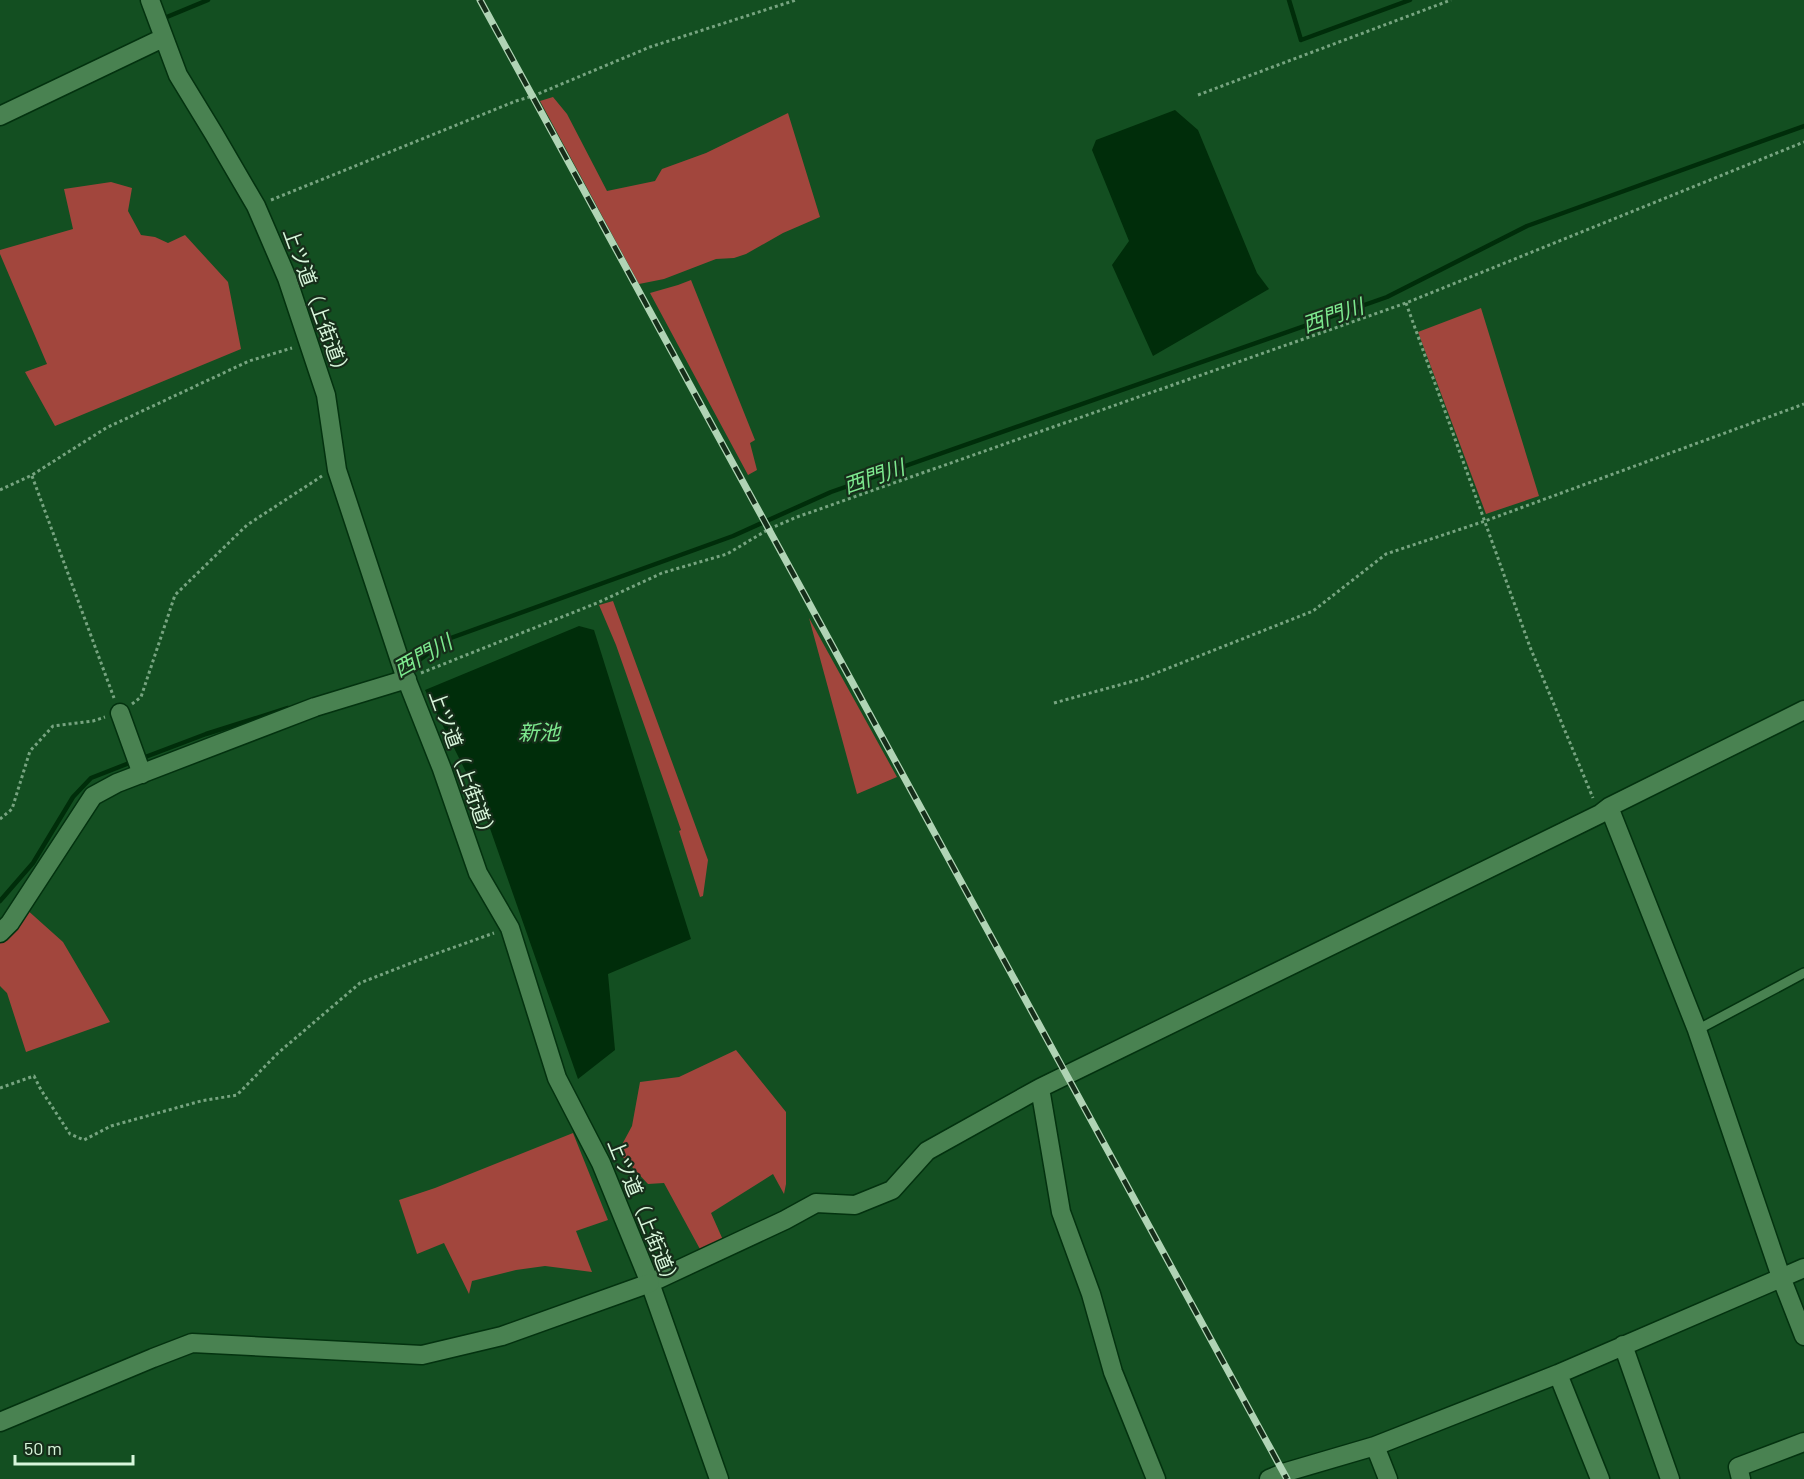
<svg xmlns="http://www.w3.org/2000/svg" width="1804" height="1479" viewBox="0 0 1804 1479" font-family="Barlow,'Noto Sans JP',sans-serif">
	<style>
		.green { fill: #a2463d }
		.water { fill: #002d0a }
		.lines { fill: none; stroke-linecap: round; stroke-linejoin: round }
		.stream { stroke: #002d0a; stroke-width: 4.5 }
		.service-casing { stroke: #03320f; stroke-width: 12 }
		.minor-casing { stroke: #03320f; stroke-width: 21 }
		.tertiary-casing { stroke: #03320f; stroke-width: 21 }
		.path { stroke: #77a480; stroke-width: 3; stroke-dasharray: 3 3; stroke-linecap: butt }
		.service { stroke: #498251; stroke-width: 9 }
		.minor { stroke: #498251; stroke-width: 18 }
		.tertiary { stroke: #498251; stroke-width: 18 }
		.rail-casing { stroke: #b0d4b5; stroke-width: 7 }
		.rail { stroke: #162e1a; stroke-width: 4.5; stroke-dasharray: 14; stroke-linecap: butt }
		.labels { text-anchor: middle; stroke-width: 4.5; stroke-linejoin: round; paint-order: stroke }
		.street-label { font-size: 20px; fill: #d8f6db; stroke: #162e1a }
		.water-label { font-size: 21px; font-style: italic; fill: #7de88e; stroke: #162e1a }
	</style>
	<rect width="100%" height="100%" fill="#134f21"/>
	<path class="green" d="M 553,97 L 567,114 L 607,191 L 655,181 L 662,169 L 706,153 L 788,113 L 820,217 L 783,233 L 746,254 L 734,258 L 716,259 L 664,279 L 639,284 L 540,101 Z
		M 111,182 L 132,188 L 128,211 L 141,235 L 155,237 L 168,243 L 185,235 L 228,282 L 241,349 L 55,426 L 25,372 L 47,364 L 0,254 L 0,250 L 73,229 L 64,189 Z
		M 691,280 L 755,440 L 750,443 L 757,470 L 748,475 L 650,293 L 678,285 Z
		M 1481,308 L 1539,496 L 1486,514 L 1418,332 Z
		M 613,601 L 708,860 L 703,896 L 700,897 L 679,831 L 681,830 L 616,645 L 599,605 Z
		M 809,618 L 897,777 L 857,794 Z
		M 25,908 L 63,942 L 110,1022 L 26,1052 L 7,993 L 0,986 L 0,943 L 8,936 Z
		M 736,1050 L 786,1112 L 786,1184 L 784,1194 L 773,1174 L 711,1213 L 723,1240 L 701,1251 L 664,1183 L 648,1184 L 618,1152 L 632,1126 L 640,1082 L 679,1077 Z
		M 573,1133 L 608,1220 L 576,1231 L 592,1272 L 545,1266 L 516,1270 L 472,1281 L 469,1294 L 444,1243 L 417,1254 L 399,1200 L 435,1188 Z"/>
	<path class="water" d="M 1175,110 L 1198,130 L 1257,273 L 1269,289 L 1153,356 L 1112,265 L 1129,241 L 1092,150 L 1096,140 Z
		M 579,626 L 594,630 L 691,939 L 608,974 L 615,1050 L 578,1079 L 480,800 L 425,690 Z"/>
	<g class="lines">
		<path class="stream" d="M 1289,0 L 1301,40 L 1410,0
			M 162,19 L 208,0
			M 407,667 L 418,661 L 448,639 L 733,536 L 831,492 L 1387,297 L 1527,226 L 1804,126
			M 140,759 L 206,734 L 288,708
			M 0,901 L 33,863 L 73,797 L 91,778 L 132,762"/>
		<g class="service-casing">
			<path id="service" d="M 1697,1030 L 1804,973"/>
		</g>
		<g class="minor-casing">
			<path id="minor" d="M 150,0 L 178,75 L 214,134 L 256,206 L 287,278 L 326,395 L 337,470 L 404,673 L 442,769 L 478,873 L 510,928 L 557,1078 L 601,1163 L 650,1283 L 719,1479
				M 0,116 L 163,38
				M 120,713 L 142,774
				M 1609,807 L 1697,1030 L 1781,1277 L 1804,1336
				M 0,933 L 10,923 L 93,796 L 117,783 L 315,707 L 407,679
				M 1040,1088 L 1061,1212 L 1091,1294 L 1113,1372 L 1156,1479
				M 650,1283 L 785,1220 L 816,1203 L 855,1205 L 892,1190 L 927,1151 L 1040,1088 L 1600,814 L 1609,807 L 1804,710
				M 1623,1345 L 1670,1479
				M 1558,1374 L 1600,1479
				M 1375,1446 L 1388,1479
				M 1269,1479 L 1283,1473 L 1375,1446 L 1558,1374 L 1804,1268
				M 1741,1479 L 1738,1467 L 1804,1442"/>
		</g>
		<g class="tertiary-casing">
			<path id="tertiary" d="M 0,1422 L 153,1358 L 192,1343 L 422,1355 L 502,1336 L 650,1283"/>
		</g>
		<path class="path" d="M 1198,95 L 1451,0
			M 271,200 L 516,101 L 533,96 L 650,47 L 796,0
			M 1406,303 L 1530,647 L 1593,798
			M 32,476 L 114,698
			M 0,490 L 32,475 L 106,428 L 249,361 L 292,348
			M 421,673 L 597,603 L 662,573 L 727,554 L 769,529 L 797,517 L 1406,303 L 1804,142
			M 1054,703 L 1141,679 L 1313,611 L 1386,554 L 1485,521 L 1804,404
			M 132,704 L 141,697 L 175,595 L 247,525 L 322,476
			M 0,819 L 12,809 L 30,751 L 53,726 L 93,721 L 105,717
			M 0,1088 L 34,1076 L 41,1090 L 70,1134 L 84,1140 L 111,1126 L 201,1101 L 237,1095 L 278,1053 L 360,983 L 424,958 L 494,933"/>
		<use href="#service" class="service"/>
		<use href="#minor" class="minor"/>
		<use href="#tertiary" class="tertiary"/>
		<g class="rail-casing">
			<path id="rail" d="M 480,0 L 1287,1479"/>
		</g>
		<use href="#rail" class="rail"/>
	</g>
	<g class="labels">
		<g class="street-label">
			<text transform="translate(317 304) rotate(70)" y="7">上ツ道（上街道）</text>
			<text transform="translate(463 766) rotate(70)" y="7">上ツ道（上街道）</text>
			<text transform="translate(644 1214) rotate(68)" y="7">上ツ道（上街道）</text>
		</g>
		<g class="water-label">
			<text transform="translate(1333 316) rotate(-19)" y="7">西門川</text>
			<text transform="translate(874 477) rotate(-19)" y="7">西門川</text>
			<text transform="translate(423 656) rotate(-29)" y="7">西門川</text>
			<text x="539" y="740">新池</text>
		</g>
	</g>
	<path d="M15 1455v9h118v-9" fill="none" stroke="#d8f6db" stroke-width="3"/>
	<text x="24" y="1455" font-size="18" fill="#d8f6db" stroke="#162e1a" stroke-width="4.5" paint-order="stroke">50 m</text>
</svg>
